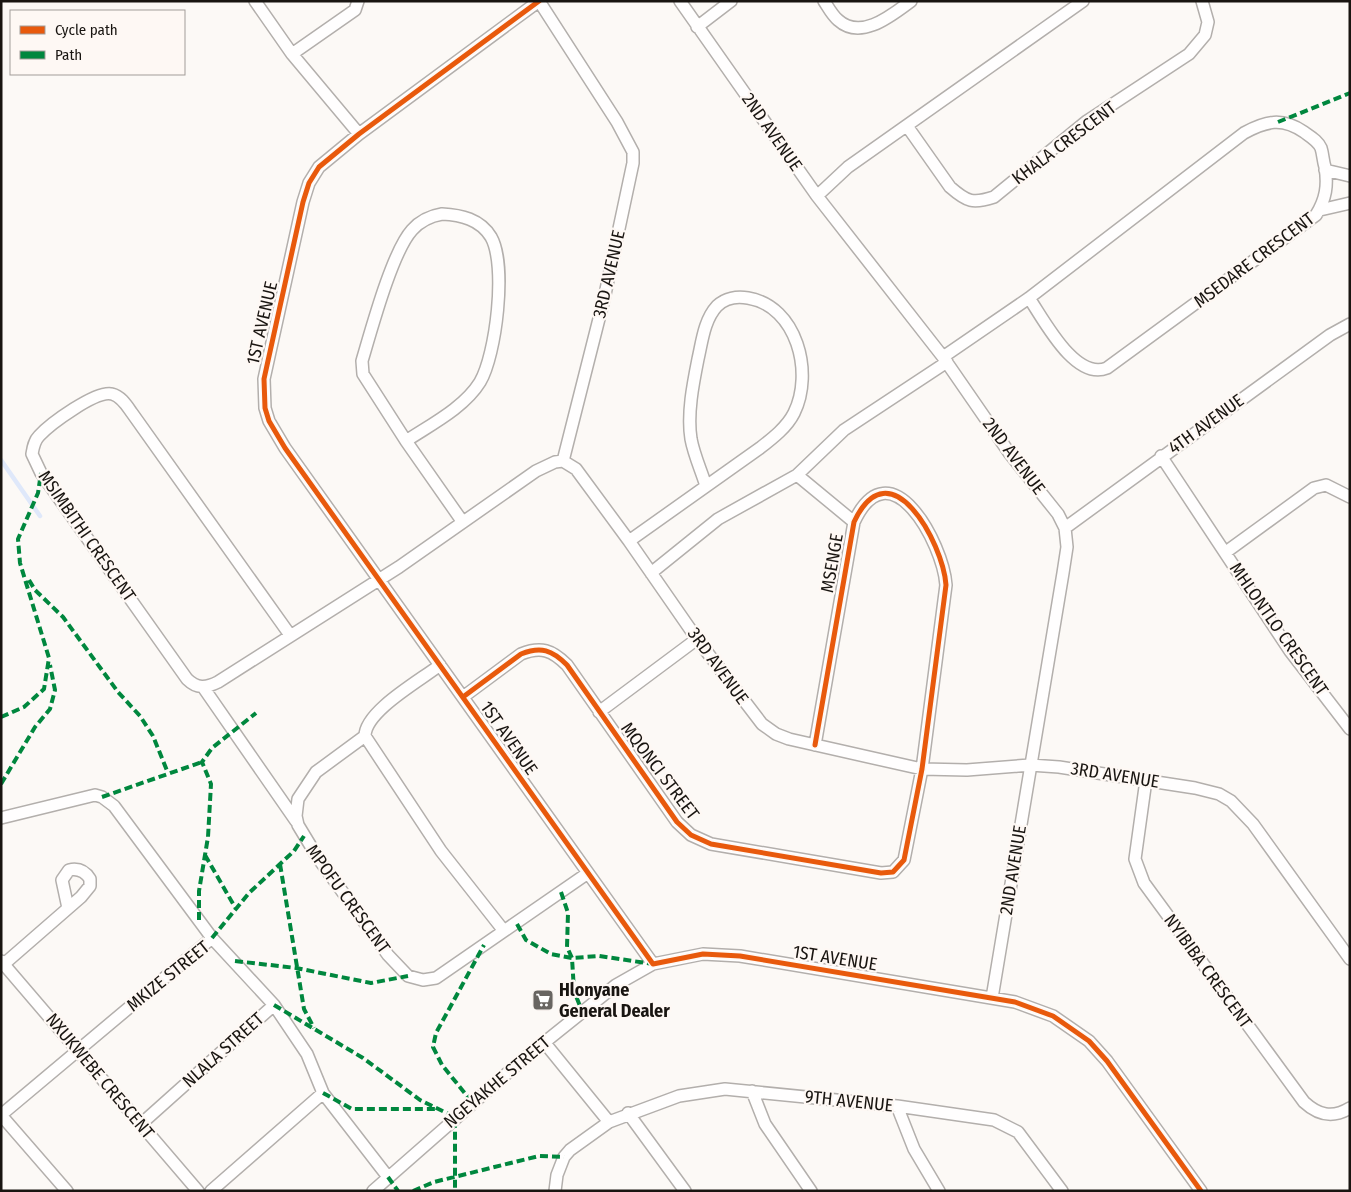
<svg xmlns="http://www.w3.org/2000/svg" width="1351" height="1192" viewBox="0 0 1351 1192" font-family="'Fira Sans Condensed',sans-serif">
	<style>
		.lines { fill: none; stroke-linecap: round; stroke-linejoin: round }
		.stream { stroke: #dfe8fa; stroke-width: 4.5 }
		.minor-casing { stroke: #b3afac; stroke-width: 14 }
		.minor { stroke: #fffefe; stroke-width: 11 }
		.quiet { stroke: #00873e; stroke-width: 4; stroke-dasharray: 8 4; stroke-linecap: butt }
		.cycleway-casing { stroke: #fef8f4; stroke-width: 8 }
		.cycleway { stroke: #e8590c; stroke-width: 5 }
		.labels { text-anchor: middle; stroke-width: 4.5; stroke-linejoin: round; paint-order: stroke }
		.street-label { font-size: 18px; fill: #191511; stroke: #fef8f4 }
		.poi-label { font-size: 18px; font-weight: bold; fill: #191511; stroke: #fef8f4; text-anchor: start }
	</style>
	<rect width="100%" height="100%" fill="#fcf9f6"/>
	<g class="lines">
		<path class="stream" d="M 1,460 L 40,516"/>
		<g class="minor-casing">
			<path id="minor" d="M 255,1 L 292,54 L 359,134
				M 539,1 L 359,134 L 319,167 L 309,183 L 303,202 L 264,379 L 265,408 L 269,421 L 285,448 L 653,964 L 703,954 L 740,956 L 1015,1002 L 1053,1016 L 1089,1041 L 1107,1061 L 1201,1191
				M 539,1 L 617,122 L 633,152 L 633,163 L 604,299 L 563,461
				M 680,1 L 817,196 L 943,357 L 1010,454 L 1058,514 L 1065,528 L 1067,547 L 1063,573 L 992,998
				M 824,1 C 828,7 832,15 838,20 C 861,41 892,15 911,1
				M 697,27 L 731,1
				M 292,54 L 355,10 L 358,1
				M 907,126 L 950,187 C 967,202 973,204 994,197 L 1087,121 L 1189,54 L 1205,35 L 1208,22 L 1202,1
				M 1325,170 L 1350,176
				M 817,196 L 848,167 L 1083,1
				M 1320,210 L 1350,203
				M 442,214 C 461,215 480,219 491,237 C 507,265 496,355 480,382 C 464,408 430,425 406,441 L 363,374 L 362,361 C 371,331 392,252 412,230 C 420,221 430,216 442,214 Z
				M 943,357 L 1029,298 L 1244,133 C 1266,121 1282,117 1304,132 C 1311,137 1318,141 1321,148 C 1323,154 1323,161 1325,167 C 1328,185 1326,199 1316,215 L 1107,368 C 1075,381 1044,320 1029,298
				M 406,441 L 462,521
				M 1161,456 L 1290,651 L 1350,729
				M 563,461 L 576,469 L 629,541 L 697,639 L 762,724 L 776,734 L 789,739 L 922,769 L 967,770 L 1030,765 L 1059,767 L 1195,788 L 1219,794 L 1231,801 L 1253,824 L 1350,959
				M 797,475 L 854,522
				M 1065,528 L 1330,335 L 1350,324
				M 629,541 L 760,448 C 773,438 787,427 794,413 C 814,373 797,306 748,298 C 737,296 725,298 717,306 C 704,320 702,342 698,359 C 693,384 687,414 691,439 C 694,455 701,470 706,486
				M 1226,552 L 1314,488 L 1326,485 L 1350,497
				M 651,573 L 718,519 L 797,475 L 844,430 L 947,362
				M 290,635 L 132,413 C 127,406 121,396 112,394 C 96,390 50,424 39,436 C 34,441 33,448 32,454 L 41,473 L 187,679 C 197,689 206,688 218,682 L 399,567 L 536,471 L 555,462 L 563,461
				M 440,665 C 421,680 365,711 365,736 L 441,851 L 504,931 L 588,873
				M 203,687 L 296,821
				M 463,697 L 521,654 C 541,646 552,650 567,665 L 677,822 L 691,835 L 711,844 L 881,873 L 893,872 L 904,860 L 922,769 L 946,585 C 943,543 890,445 854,522 L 815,745
				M 599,712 L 697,639
				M 365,736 L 316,772 L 298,799 L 296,816 L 298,825 L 318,858 L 388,955 L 408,976 L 423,980 L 436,978 L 504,931
				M 1146,780 L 1135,859 L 1144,883 L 1304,1102 C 1318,1115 1332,1119 1350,1108
				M 1,818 L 95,795 L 102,797 L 114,806 L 212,938 L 274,1005 L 307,1054 L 323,1093 L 388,1177
				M 1,961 L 198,1191
				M 4,964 L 81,897 L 90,886 L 90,879 C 85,871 78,868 69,870 L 62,880 L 68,908
				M 544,1042 L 609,1122
				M 752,1091 L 765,1124 L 811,1191
				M 897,1106 L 914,1149 L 939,1191
				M 628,1113 L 685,1191
				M 1,1115 L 212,938
				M 1,1115 L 67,1191
				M 141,1124 L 274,1005
				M 211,1191 L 323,1093
				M 373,1191 L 520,1062 L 616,985 L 653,964
				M 555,1191 L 557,1175 L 564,1157 L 570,1150 L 609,1122 L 679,1096 L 725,1089 L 897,1106 L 994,1120 L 1018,1132 L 1062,1191"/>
		</g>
		<use href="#minor" class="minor"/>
		<path class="quiet" d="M 1278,122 L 1350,93
			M 29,580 L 35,590 L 63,617 L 118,692 L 140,716 L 153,736 L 168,773
			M 1,717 L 24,707 L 44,689 L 49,658 L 20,563 L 18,539 L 38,493 L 41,473
			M 1,784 L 35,727 L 50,709 L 55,690 L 50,665
			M 102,797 L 202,762
			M 205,855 L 236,909
			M 280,864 L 304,1009 L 314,1028
			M 561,892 L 568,913 L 567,947 L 572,958 L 574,991 L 582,1011
			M 199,920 L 199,891 L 208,837 L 211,784 L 202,762 L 212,748 L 256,713
			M 517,924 L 526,940 L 551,954 L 572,958 L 599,956 L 653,964
			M 212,938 L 249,893 L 294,851 L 304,836
			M 235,961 L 296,968 L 371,983 L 408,976
			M 274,1005 L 363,1058 L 420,1100 L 455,1117 L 455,1191
			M 323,1093 L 352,1109 L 437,1109
			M 472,1102 L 442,1065 L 433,1047 L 436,1033 L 484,945
			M 388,1177 L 398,1191
			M 413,1191 L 434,1182 L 539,1156 L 564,1157"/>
		<g class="cycleway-casing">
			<path id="cycleway" d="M 539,1 L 359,134 L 319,167 L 309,183 L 303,202 L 264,379 L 265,408 L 269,421 L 285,448 L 653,964 L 703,954 L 740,956 L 1015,1002 L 1053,1016 L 1089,1041 L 1107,1061 L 1201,1191
				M 463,697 L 521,654 C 541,646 552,650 567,665 L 677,822 L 691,835 L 711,844 L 881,873 L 893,872 L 904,860 L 922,769 L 946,585 C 943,543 890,445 854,522 L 815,745"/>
		</g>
		<use href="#cycleway" class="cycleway"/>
	</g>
	<defs>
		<g id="supermarket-square" transform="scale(1.125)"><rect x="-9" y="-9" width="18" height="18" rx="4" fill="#686561" stroke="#fef8f4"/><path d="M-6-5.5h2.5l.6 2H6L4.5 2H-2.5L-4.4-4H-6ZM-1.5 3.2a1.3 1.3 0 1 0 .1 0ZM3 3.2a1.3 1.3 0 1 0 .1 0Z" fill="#fff"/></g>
	</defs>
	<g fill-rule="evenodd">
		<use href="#supermarket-square" x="543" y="1000"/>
	</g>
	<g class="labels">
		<g class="street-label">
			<text transform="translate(772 132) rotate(55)" y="6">2ND AVENUE</text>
			<text transform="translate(1064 143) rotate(-37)" y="6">KHALA CRESCENT</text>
			<text transform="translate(1254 260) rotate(-37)" y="6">MSEDARE CRESCENT</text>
			<text transform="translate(609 274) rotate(-77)" y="6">3RD AVENUE</text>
			<text transform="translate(262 323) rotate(-77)" y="6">1ST AVENUE</text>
			<text transform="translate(1206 424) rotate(-36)" y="6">4TH AVENUE</text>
			<text transform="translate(1014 456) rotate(53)" y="6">2ND AVENUE</text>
			<text transform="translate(87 536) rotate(55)" y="6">MSIMBITHI CRESCENT</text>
			<text transform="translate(832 563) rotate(-80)" y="6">MSENGE</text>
			<text transform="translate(1279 629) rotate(55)" y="6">MHLONTLO CRESCENT</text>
			<text transform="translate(718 666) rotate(54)" y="6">3RD AVENUE</text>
			<text transform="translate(509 738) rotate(55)" y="6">1ST AVENUE</text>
			<text transform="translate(660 771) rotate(53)" y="6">MQONCI STREET</text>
			<text transform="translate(1115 775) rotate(9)" y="6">3RD AVENUE</text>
			<text transform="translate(1013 870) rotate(-81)" y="6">2ND AVENUE</text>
			<text transform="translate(348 899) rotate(54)" y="6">MPOFU CRESCENT</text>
			<text transform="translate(835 958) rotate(9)" y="6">1ST AVENUE</text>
			<text transform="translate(1208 971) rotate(54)" y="6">NYIBIBA CRESCENT</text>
			<text transform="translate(168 976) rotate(-39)" y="6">MKIZE STREET</text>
			<text transform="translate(223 1050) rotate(-42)" y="6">NLALA STREET</text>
			<text transform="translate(100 1076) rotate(50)" y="6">NXUKWEBE CRESCENT</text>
			<text transform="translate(497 1082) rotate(-40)" y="6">NGEYAKHE STREET</text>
			<text transform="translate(849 1101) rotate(6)" y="6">9TH AVENUE</text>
		</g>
		<g class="poi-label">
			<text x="559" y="996">Hlonyane<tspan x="559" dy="21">General Dealer</tspan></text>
		</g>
	</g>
	<rect width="1351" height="1192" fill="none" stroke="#191511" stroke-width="5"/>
	<rect x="10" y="10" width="175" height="65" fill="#fef8f4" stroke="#a29d99"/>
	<rect x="20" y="26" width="25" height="8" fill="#e8590c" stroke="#a29d99"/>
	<text x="55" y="35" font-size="15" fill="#191511">Cycle path</text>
	<rect x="20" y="51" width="25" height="8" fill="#00873e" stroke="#a29d99"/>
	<text x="55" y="60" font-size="15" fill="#191511">Path</text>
</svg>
